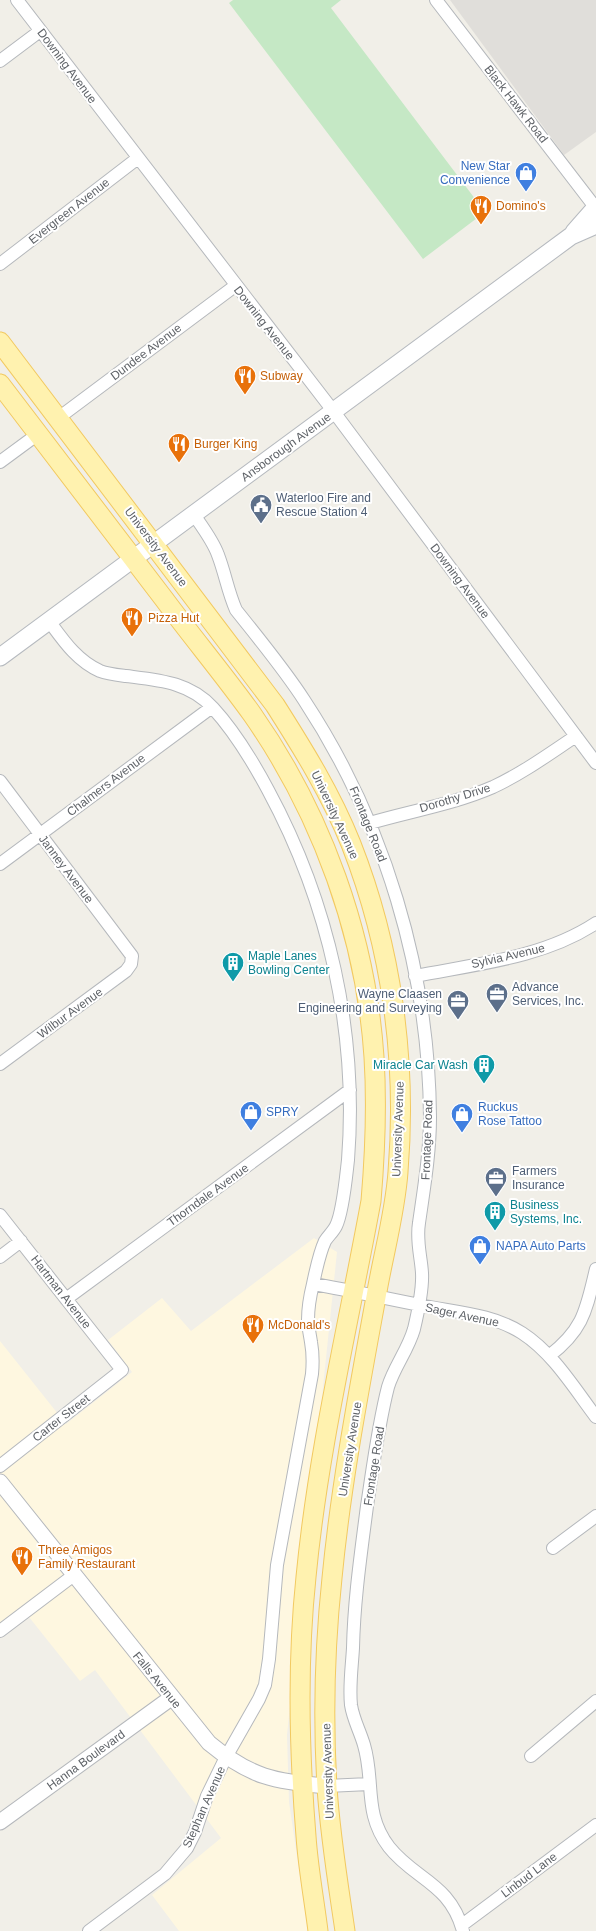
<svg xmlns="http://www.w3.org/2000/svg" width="596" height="1931" viewBox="0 0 596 1931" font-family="Helvetica,sans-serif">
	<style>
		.commercial { fill: #fef7e0 }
		.industrial { fill: #e0deda }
		.green { fill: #c5e8c5 }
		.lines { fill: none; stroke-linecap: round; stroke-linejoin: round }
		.minor-casing { stroke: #b5b8bc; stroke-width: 14 }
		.tertiary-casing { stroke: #b5b8bc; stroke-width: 17 }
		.secondary-casing { stroke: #b6babf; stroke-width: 19 }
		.primary-casing { stroke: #f2c960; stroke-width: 21 }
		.minor { stroke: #fff; stroke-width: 12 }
		.tertiary { stroke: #fff; stroke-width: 15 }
		.secondary { stroke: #fff; stroke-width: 17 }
		.primary { stroke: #fff2af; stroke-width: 19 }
		.labels { text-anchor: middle; stroke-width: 4; stroke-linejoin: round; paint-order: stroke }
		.street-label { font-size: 12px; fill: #5f6368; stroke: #fff }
		.shop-label { font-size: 12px; fill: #366cbe; stroke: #fff; text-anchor: start }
		.food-label { font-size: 12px; fill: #c56008; stroke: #fff; text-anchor: start }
		.service-label { font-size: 12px; fill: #4e5e75; stroke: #fff; text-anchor: start }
		.culture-label { font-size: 12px; fill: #0d838f; stroke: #fff; text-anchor: start }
	</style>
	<rect width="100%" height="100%" fill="#f1efe8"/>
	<path class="commercial" d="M 314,1238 L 337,1252 L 287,1735 L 289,1802 L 308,1931 L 179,1931 L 152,1895 L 221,1838 L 95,1670 L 80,1681 L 21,1607 L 0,1623 L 0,1341 L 66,1424 L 132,1372 L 108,1340 L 162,1298 L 191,1331 Z"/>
	<path class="industrial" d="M 450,0 L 596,0 L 596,132 L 564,155 Z"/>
	<path class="green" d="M 233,0 L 341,0 L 331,8 L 485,212 L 423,259 L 229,3 Z"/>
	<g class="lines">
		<g class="minor-casing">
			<path id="minor" d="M 17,0 L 334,412 L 596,763
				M 436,0 L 595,207
				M 0,61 L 40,31
				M 0,264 L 138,158
				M 57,419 L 235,286
				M 0,462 L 38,434
				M 194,515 C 203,528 213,541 218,555 C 225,573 228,592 236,610 C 259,639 284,669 304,700 C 385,823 429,971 430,1117 C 430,1153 424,1188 419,1223 C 416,1241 421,1256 422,1273 C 423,1290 418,1312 414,1329 C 408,1350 394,1367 388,1387 C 378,1426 373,1467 367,1506 C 361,1553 354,1600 353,1648 C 352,1666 349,1686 351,1705 C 353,1719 360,1731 364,1745 C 375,1782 363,1813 389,1847 C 415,1880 450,1883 463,1931
				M 49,621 C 63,640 77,661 100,671 C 108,674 118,675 126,676 C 158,680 190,682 213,708 C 235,732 253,762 268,790 C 329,903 358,1032 348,1160 C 346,1177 343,1212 336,1226 C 333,1232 328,1236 325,1241 C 319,1254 316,1270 313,1284 C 310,1296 308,1308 308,1320 C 308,1327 310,1335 311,1342 C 313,1353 313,1363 312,1374 L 277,1565 L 269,1659 L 265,1685 L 259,1699 L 226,1757 L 207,1796 L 195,1832 L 187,1848 L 165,1874 L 89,1931
				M 0,781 L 132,956 L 131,964 L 126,971 L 0,1064
				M 370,823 C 411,811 454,804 493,787 C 523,773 549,754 576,736
				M 0,864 L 212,707
				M 415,976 C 476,964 543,958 596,923
				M 0,1215 L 122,1370 L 0,1466
				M 0,1257 L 21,1241
				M 313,1284 C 349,1290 384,1298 420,1305 C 453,1312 493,1314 522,1333 C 553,1353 574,1388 596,1417
				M 66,1299 L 350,1090
				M 549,1356 C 584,1329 586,1310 596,1269
				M 553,1548 L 596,1516
				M 0,1631 L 74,1575
				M 531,1756 L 596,1701
				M 327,1786 L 369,1784
				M 462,1925 L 596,1825"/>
		</g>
		<g class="tertiary-casing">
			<path id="tertiary" d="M 0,1482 L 209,1743 C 250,1777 275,1782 327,1786
				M 0,1822 L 171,1698"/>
		</g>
		<g class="secondary-casing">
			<path id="secondary" d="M 574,232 L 596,207
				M 0,657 L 571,236 L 596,225"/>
		</g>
		<g class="primary-casing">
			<path id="primary" d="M 0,342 L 275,705 C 303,749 331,794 351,844 C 392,948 407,1061 398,1172 C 395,1214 383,1255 376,1297 C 359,1390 341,1484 332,1578 C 325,1644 323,1720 327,1787 C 330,1835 338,1883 345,1931
				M 0,384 C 55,456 109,528 164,599 C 193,638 224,675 252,714 C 322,814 366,936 374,1057 C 377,1105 375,1154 371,1201 C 348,1326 318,1451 306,1577 C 297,1662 299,1750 306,1836 C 308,1867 314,1899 318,1931"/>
		</g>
		<use href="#minor" class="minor"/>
		<use href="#tertiary" class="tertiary"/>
		<use href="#secondary" class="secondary"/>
		<use href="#primary" class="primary"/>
	</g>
	<defs>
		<g id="shop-pin" transform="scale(1.15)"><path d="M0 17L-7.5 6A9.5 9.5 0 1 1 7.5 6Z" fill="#3f7fe0" stroke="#fff"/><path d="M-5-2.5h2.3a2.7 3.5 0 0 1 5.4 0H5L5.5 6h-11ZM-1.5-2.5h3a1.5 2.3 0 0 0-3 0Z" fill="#fff"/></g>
		<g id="restaurant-pin" transform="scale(1.15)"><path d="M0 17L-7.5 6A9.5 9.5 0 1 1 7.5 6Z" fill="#e8710a" stroke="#fff"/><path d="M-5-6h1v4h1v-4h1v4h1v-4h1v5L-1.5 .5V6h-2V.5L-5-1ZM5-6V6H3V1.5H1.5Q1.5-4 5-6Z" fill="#fff"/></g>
		<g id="civic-pin" transform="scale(1.15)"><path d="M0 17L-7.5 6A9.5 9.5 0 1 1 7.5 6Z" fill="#5c6f8a" stroke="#fff"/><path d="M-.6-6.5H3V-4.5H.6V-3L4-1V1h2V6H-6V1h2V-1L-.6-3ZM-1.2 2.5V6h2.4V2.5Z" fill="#fff"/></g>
		<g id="building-pin" transform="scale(1.15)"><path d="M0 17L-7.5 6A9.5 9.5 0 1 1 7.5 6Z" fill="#0f9aa8" stroke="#fff"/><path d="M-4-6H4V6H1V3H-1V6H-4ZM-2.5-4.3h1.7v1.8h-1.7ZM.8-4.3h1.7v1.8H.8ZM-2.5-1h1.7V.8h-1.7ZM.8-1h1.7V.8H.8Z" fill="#fff"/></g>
		<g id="office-pin" transform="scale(1.15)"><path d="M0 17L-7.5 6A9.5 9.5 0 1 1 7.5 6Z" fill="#5c6f8a" stroke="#fff"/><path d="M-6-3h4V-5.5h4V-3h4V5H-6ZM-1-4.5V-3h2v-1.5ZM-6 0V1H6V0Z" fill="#fff"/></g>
	</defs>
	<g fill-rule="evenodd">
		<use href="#shop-pin" x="526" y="173"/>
		<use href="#restaurant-pin" x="481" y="206"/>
		<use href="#restaurant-pin" x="245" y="376"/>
		<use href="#restaurant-pin" x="179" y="444"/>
		<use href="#civic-pin" x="261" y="505"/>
		<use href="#restaurant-pin" x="132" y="618"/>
		<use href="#building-pin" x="233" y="963"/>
		<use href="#office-pin" x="497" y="994"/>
		<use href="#office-pin" x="458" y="1001"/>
		<use href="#building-pin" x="484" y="1065"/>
		<use href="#shop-pin" x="251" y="1112"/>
		<use href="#shop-pin" x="462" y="1114"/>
		<use href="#office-pin" x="496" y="1178"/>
		<use href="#building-pin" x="495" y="1212"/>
		<use href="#shop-pin" x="480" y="1246"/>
		<use href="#restaurant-pin" x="253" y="1325"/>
		<use href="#restaurant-pin" x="22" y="1557"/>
	</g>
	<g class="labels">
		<g class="street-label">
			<text transform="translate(67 66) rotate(53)" y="4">Downing Avenue</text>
			<text transform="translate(516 104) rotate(52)" y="4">Black Hawk Road</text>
			<text transform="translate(69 211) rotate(-38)" y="4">Evergreen Avenue</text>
			<text transform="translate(264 323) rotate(52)" y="4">Downing Avenue</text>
			<text transform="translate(146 352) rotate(-37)" y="4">Dundee Avenue</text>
			<text transform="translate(286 447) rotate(-36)" y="4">Ansborough Avenue</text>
			<text transform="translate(156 547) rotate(53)" y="4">University Avenue</text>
			<text transform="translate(460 581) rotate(53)" y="4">Downing Avenue</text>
			<text transform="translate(106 785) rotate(-37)" y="4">Chalmers Avenue</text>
			<text transform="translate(455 798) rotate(-17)" y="4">Dorothy Drive</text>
			<text transform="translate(335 815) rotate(65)" y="4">University Avenue</text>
			<text transform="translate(368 824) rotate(68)" y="4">Frontage Road</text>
			<text transform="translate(66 869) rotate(53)" y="4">Janney Avenue</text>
			<text transform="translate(508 956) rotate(-13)" y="4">Sylvia Avenue</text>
			<text transform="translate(70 1013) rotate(-36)" y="4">Wilbur Avenue</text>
			<text transform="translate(398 1129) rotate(-88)" y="4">University Avenue</text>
			<text transform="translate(427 1140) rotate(-88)" y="4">Frontage Road</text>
			<text transform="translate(208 1195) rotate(-36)" y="4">Thorndale Avenue</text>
			<text transform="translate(61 1292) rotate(52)" y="4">Hartman Avenue</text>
			<text transform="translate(462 1315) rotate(12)" y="4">Sager Avenue</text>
			<text transform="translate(61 1418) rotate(-38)" y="4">Carter Street</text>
			<text transform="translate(350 1449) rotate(-81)" y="4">University Avenue</text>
			<text transform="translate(374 1466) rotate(-81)" y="4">Frontage Road</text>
			<text transform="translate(157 1680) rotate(51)" y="4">Falls Avenue</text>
			<text transform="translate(86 1760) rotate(-36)" y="4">Hanna Boulevard</text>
			<text transform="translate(328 1771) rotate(-92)" y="4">University Avenue</text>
			<text transform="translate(204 1807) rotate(-66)" y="4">Stephan Avenue</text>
			<text transform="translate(529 1875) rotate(-37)" y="4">Linbud Lane</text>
		</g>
		<g class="shop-label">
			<text x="510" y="170" text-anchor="end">New Star<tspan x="510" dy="14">Convenience</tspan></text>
			<text x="478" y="1111">Ruckus<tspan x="478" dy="14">Rose Tattoo</tspan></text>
			<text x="266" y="1116">SPRY</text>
			<text x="496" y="1250">NAPA Auto Parts</text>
		</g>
		<g class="food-label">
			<text x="496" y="210">Domino's</text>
			<text x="260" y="380">Subway</text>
			<text x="194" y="448">Burger King</text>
			<text x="148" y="622">Pizza Hut</text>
			<text x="268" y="1329">McDonald's</text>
			<text x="38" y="1554">Three Amigos<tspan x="38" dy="14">Family Restaurant</tspan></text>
		</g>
		<g class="service-label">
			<text x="276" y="502">Waterloo Fire and<tspan x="276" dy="14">Rescue Station 4</tspan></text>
			<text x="512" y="991">Advance<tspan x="512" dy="14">Services, Inc.</tspan></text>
			<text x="442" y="998" text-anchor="end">Wayne Claasen<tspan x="442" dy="14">Engineering and Surveying</tspan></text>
			<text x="512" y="1175">Farmers<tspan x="512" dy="14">Insurance</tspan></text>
		</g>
		<g class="culture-label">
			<text x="248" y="960">Maple Lanes<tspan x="248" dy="14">Bowling Center</tspan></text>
			<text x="468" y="1069" text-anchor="end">Miracle Car Wash</text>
			<text x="510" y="1209">Business<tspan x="510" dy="14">Systems, Inc.</tspan></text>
		</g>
	</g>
</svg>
